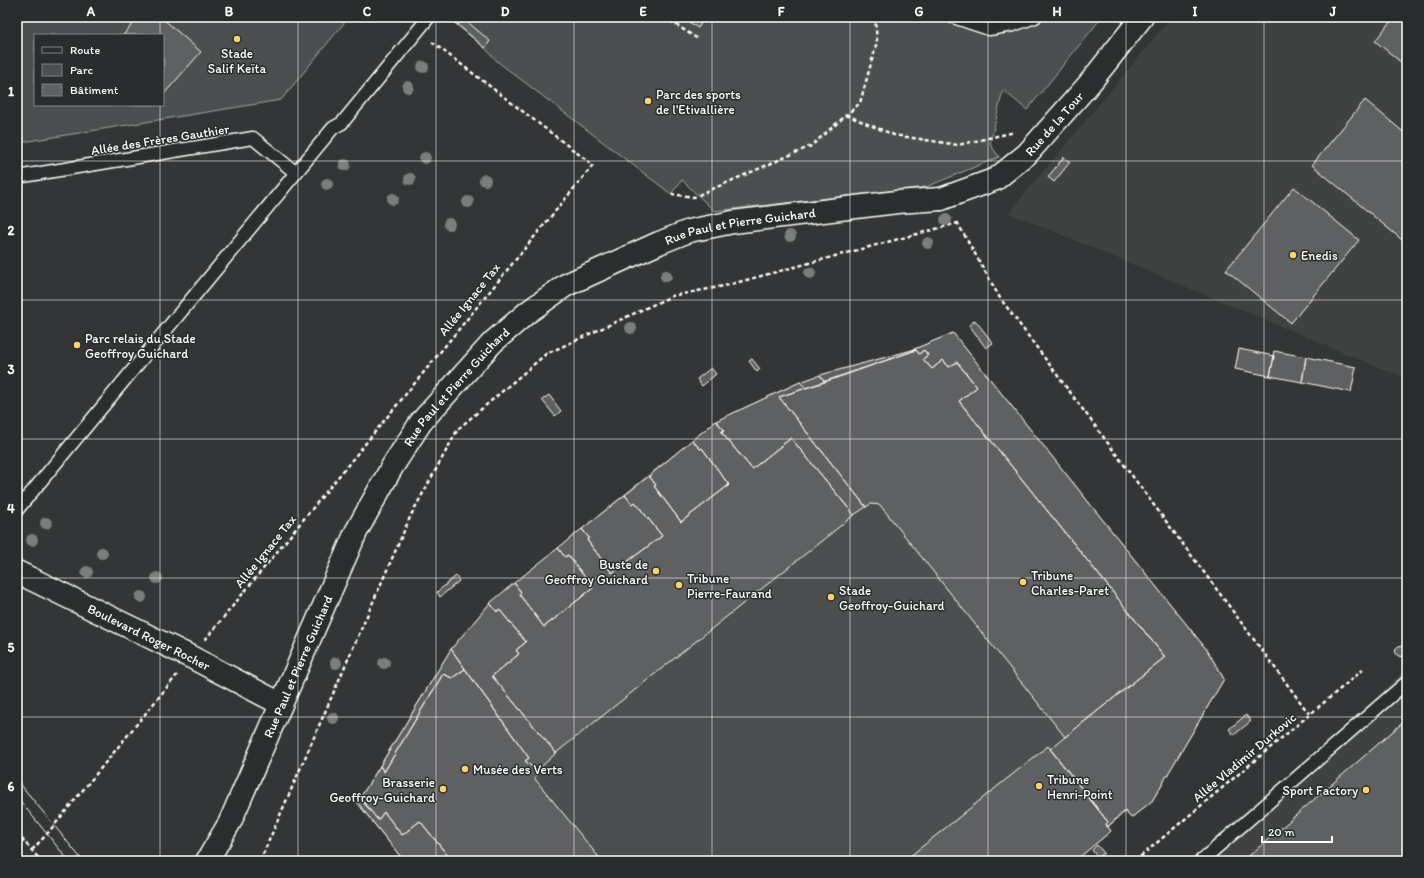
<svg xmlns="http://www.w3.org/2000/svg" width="1424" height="878" viewBox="0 0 1424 878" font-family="Itim,sans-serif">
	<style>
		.built { fill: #404243 }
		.green { fill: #4c4f50; stroke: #a6a7a8; fill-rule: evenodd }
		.building { fill: #5f6162; stroke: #fff }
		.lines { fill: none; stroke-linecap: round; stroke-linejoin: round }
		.service-casing { stroke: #fff; stroke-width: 15 }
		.minor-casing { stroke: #fff; stroke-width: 25 }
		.tertiary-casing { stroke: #fff; stroke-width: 25 }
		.path { stroke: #fff; stroke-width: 2.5; stroke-dasharray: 4 3; stroke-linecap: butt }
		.service { stroke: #2a2d2e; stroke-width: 12 }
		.minor { stroke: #2a2d2e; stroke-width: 22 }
		.tertiary { stroke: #2a2d2e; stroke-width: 22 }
		.tram { stroke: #fff; stroke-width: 1 }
		.tree { fill: #7c7e7e }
		.grid { fill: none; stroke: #fff; stroke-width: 1; stroke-opacity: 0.55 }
		.poi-dot { fill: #ffd166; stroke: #2a2d2e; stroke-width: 1.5 }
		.labels { text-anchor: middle; stroke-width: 3; stroke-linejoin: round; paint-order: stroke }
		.poi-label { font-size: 13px; fill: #fff; stroke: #2a2d2e; text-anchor: start }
		.street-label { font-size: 13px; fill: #fff; stroke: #2a2d2e }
		.neatline { fill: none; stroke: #fff; stroke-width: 1.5 }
		.grid-label { font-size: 13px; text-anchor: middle; font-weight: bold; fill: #fff }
	</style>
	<rect width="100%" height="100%" fill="#333536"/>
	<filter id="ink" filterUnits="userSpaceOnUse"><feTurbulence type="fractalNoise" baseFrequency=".025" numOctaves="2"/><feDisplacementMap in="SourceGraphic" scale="8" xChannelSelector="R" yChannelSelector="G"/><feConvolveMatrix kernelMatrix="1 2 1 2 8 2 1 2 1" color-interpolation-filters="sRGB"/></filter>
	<g filter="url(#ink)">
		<path class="built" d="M 1172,17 L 1407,17 L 1407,379 L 1009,213 Z
			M 1407,668 L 1407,861 L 1187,861 L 1357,715 Z"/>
		<path class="green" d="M 17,17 L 349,17 L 281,100 L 17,143 ZM 35,35 L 163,35 L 163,105 L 35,105 Z
			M 447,17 L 1102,17 L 1027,110 L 1003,90 L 990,144 L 999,157 L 926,187 L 714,211 L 682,180 L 671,194 L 498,62 L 485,48 Z
			M 953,333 L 1207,650 L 1224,679 L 1152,801 L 1131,818 L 1125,812 L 1108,827 L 1111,831 L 1075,861 L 404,861 L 357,803 L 451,649 L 490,603 L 716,421 L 800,382 L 912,350 Z"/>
		<path class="building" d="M 139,17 L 161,17 L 201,52 L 163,95 L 163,35 L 123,35 Z
			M 448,17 L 465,17 L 458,25 Z
			M 681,17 L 705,17 L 698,28 Z
			M 1394,17 L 1407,17 L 1407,67 L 1375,41 Z
			M 464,19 L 490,41 L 485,48 L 458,25 Z
			M 1365,100 L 1407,135 L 1407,244 L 1312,165 Z
			M 1064,157 L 1070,162 L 1054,182 L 1048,177 Z
			M 1294,187 L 1359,240 L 1291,323 L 1226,270 Z
			M 975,320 L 993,343 L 986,348 L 969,325 Z
			M 953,333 L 1207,650 L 1224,679 L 1152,801 L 1131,818 L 1125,811 L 1107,827 L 1106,824 L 1108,822 L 1050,749 L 1165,657 L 959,401 L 977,387 L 957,362 L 949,367 L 943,360 L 932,369 L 923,359 L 928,355 L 924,350 L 919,354 L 916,350 L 912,350 Z
			M 1239,349 L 1274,356 L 1270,376 L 1235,369 Z
			M 912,350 L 916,350 L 825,382 L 820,375 Z
			M 916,350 L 919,354 L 924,350 L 928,355 L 923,359 L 932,369 L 943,360 L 949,367 L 957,362 L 977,387 L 959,401 L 1165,657 L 1065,737 L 880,505 L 871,504 L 866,507 L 779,397 Z
			M 1274,351 L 1306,357 L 1302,382 L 1270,376 L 1274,356 L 1273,356 Z
			M 1306,357 L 1356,367 L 1351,392 L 1302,382 Z
			M 752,359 L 760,369 L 757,372 L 749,361 Z
			M 711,368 L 716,374 L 702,386 L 697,379 Z
			M 820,375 L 825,382 L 806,388 L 800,382 Z
			M 800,382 L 806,388 L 779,397 L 866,507 L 854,515 L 791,438 L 752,469 L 721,432 L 724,430 L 716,421 Z
			M 549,395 L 561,411 L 555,416 L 542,400 Z
			M 716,421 L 724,430 L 721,432 L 752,469 L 791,438 L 854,515 L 556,753 L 492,676 L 519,654 L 516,650 L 526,642 L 499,609 L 497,612 L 490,603 L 514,583 L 521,592 L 519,594 L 544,627 L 593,588 L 568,555 L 565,557 L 558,548 L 582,529 L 589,538 L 587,540 L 612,573 L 662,536 L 635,502 L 632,504 L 625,495 L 649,476 L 656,485 L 654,486 L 681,522 L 729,485 L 702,448 L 700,449 L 692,440 Z
			M 692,440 L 700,449 L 702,448 L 729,485 L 681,522 L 654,486 L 656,485 L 649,476 Z
			M 625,495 L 632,504 L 635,502 L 662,536 L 612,573 L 587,540 L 589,538 L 582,529 Z
			M 558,548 L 565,557 L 568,555 L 593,588 L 544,627 L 519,594 L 521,592 L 514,583 Z
			M 456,576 L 459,581 L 440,597 L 437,592 Z
			M 490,603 L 497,612 L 499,609 L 526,642 L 516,650 L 519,654 L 492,676 L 556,753 L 537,771 L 525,761 L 529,758 L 451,649 Z
			M1395.5 651a5.5 5.5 0 1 1 11 0a5.5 5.5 0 1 1-11 0Z
			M 451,649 L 465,669 L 452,678 L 443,674 L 384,772 L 380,766 Z
			M 465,669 L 529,758 L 525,761 L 537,771 L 535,779 L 602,861 L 452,861 L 420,821 L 402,835 L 384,812 L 378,820 L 360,798 L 380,766 L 384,772 L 443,674 L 452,678 Z
			M 1246,715 L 1251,721 L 1234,735 L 1229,729 Z
			M 1407,719 L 1407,861 L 1243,861 Z
			M 1048,746 L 1108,822 L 1106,824 L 1111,831 L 1075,861 L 904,861 Z
			M 360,798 L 378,820 L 384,812 L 402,835 L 420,821 L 452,861 L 404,861 L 357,802 Z
			M 1097,845 L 1104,853 L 1098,858 L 1092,850 Z"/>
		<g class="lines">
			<g class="service-casing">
				<path id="service" d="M 953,17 L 989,29 L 1013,25 L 1035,17
					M 17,177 L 253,138 L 296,173
					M 17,510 L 333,128 L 342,123 L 429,17
					M 1201,861 L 1407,682"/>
			</g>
			<g class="minor-casing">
				<g id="minor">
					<path id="s1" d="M 17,572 L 191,657 L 281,704"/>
					<path id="s2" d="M 207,861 L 230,822 L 356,532 L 392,467 L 421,422 L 493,342 L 528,312 L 566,285 L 659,243 L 689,231 L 733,222 L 790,215 L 897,202 L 941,199"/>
				</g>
			</g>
			<g class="tertiary-casing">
				<g id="tertiary">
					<path id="s3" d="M 941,199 L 996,179 L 1027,154 L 1089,84 L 1142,17"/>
				</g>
			</g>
			<path class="path" d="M 664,17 L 698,39
				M 846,115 L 894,135 L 958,145 L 1015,132
				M 671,194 L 694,197 L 811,146 L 860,103 L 877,42 L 875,17
				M 957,222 L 1000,298 L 1310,715
				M 205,640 L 593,165 L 432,42
				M 17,833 L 41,861
				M 32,850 L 47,834 L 177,675
				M 260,861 L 411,515 L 458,429 L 546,354 L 672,296 L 724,286 L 958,223
				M 1135,861 L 1365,668"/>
			<use href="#service" class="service"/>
			<use href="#minor" class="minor"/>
			<use href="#tertiary" class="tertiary"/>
			<path class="tram" d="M 17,780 L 83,861
				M 17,797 L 69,861"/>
		</g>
		<g class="tree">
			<circle cx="423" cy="67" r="6"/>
			<circle cx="408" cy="87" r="6"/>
			<circle cx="425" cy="158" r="6"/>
			<circle cx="345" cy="165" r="6"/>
			<circle cx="410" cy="179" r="6"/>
			<circle cx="485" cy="180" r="6"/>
			<circle cx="327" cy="184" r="6"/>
			<circle cx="393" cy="199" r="6"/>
			<circle cx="468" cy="202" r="6"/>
			<circle cx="946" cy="220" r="6"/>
			<circle cx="449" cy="224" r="6"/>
			<circle cx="790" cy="236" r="6"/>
			<circle cx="928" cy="243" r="6"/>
			<circle cx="810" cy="273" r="6"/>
			<circle cx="666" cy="276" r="6"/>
			<circle cx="631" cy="328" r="6"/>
			<circle cx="46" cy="523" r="6"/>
			<circle cx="32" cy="540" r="6"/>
			<circle cx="102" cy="553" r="6"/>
			<circle cx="87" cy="572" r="6"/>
			<circle cx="157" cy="578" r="6"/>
			<circle cx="141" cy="597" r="6"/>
			<circle cx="336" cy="663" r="6"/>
			<circle cx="384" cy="663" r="6"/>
			<circle cx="333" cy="718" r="6"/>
		</g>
	</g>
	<path class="grid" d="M 160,17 L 160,35M 298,17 L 298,861M 436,17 L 436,861M 574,17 L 574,861M 712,17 L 712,861M 850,17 L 850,861M 988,17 L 988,861M 1126,17 L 1126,861M 1264,17 L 1264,861M 160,105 L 160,861M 17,161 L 1407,161M 17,300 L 1407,300M 17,439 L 1407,439M 17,578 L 1407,578M 17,717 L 1407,717"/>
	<g class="poi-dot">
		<circle cx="237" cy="39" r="4"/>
		<circle cx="648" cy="101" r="4"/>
		<circle cx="1293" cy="255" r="4"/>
		<circle cx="77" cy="345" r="4"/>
		<circle cx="656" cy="571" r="4"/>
		<circle cx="1023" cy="582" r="4"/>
		<circle cx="679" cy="585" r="4"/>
		<circle cx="831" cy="597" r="4"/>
		<circle cx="465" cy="769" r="4"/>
		<circle cx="1039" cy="786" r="4"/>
		<circle cx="443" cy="789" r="4"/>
		<circle cx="1366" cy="790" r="4"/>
	</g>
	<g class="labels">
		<g class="poi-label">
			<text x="237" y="58" text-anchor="middle">Stade<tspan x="237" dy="15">Salif Keïta</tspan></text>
			<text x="656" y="99">Parc des sports<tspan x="656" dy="15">de l'Etivallière</tspan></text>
			<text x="1301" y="260">Enedis</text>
			<text x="85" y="343">Parc relais du Stade<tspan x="85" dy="15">Geoffroy Guichard</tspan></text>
			<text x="648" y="569" text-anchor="end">Buste de<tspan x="648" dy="15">Geoffroy Guichard</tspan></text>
			<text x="1031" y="580">Tribune<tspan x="1031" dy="15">Charles-Paret</tspan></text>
			<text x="687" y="583">Tribune<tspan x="687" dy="15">Pierre-Faurand</tspan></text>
			<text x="839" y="595">Stade<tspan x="839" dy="15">Geoffroy-Guichard</tspan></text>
			<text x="473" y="774">Musée des Verts</text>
			<text x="1047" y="784">Tribune<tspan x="1047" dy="15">Henri-Point</tspan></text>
			<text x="435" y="787" text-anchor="end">Brasserie<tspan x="435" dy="15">Geoffroy-Guichard</tspan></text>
			<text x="1358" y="795" text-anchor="end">Sport Factory</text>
		</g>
		<g class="street-label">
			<text dy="5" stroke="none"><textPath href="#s3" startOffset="139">Rue de la Tour</textPath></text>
			<text transform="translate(160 139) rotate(-9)" y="5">Allée des Frères Gauthier</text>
			<text dy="5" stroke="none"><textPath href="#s2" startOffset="875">Rue Paul et Pierre Guichard</textPath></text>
			<text transform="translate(469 299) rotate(-51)" y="5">Allée Ignace Tax</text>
			<text dy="5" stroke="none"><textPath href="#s2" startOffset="539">Rue Paul et Pierre Guichard</textPath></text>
			<text transform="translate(265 551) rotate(-51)" y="5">Allée Ignace Tax</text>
			<text dy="5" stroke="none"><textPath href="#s1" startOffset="147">Boulevard Roger Rocher</textPath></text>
			<text dy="5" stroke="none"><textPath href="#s2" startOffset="215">Rue Paul et Pierre Guichard</textPath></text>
			<text transform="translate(1244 757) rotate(-40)" y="5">Allée Vladimir Durkovic</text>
		</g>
	</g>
	<rect width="1424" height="878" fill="none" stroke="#2a2d2e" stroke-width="44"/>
	<rect x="34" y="34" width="130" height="72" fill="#2a2d2e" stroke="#7f8182"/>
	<rect x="42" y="47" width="20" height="6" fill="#2a2d2e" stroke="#7f8182"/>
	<text x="70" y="54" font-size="12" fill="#ffffff">Route</text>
	<rect x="42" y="64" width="20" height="12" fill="#4c4f50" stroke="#7f8182"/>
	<text x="70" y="74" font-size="12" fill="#ffffff">Parc</text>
	<rect x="42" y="84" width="20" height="12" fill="#5f6162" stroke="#7f8182"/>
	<text x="70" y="94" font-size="12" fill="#ffffff">Bâtiment</text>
	<path d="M1262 836v6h70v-6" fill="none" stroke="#ffffff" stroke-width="2"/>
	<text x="1268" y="836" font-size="12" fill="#ffffff" stroke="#2a2d2e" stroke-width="3" paint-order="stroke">20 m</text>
	<rect x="22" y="22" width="1380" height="834" class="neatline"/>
	<g class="grid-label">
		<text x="91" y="16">A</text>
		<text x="229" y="16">B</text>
		<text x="367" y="16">C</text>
		<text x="505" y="16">D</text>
		<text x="643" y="16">E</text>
		<text x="781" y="16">F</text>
		<text x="919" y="16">G</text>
		<text x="1057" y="16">H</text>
		<text x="1195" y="16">I</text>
		<text x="1333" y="16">J</text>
		<text x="11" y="96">1</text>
		<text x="11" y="235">2</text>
		<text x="11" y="374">3</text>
		<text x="11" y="513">4</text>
		<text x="11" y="652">5</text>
		<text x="11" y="791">6</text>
	</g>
</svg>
